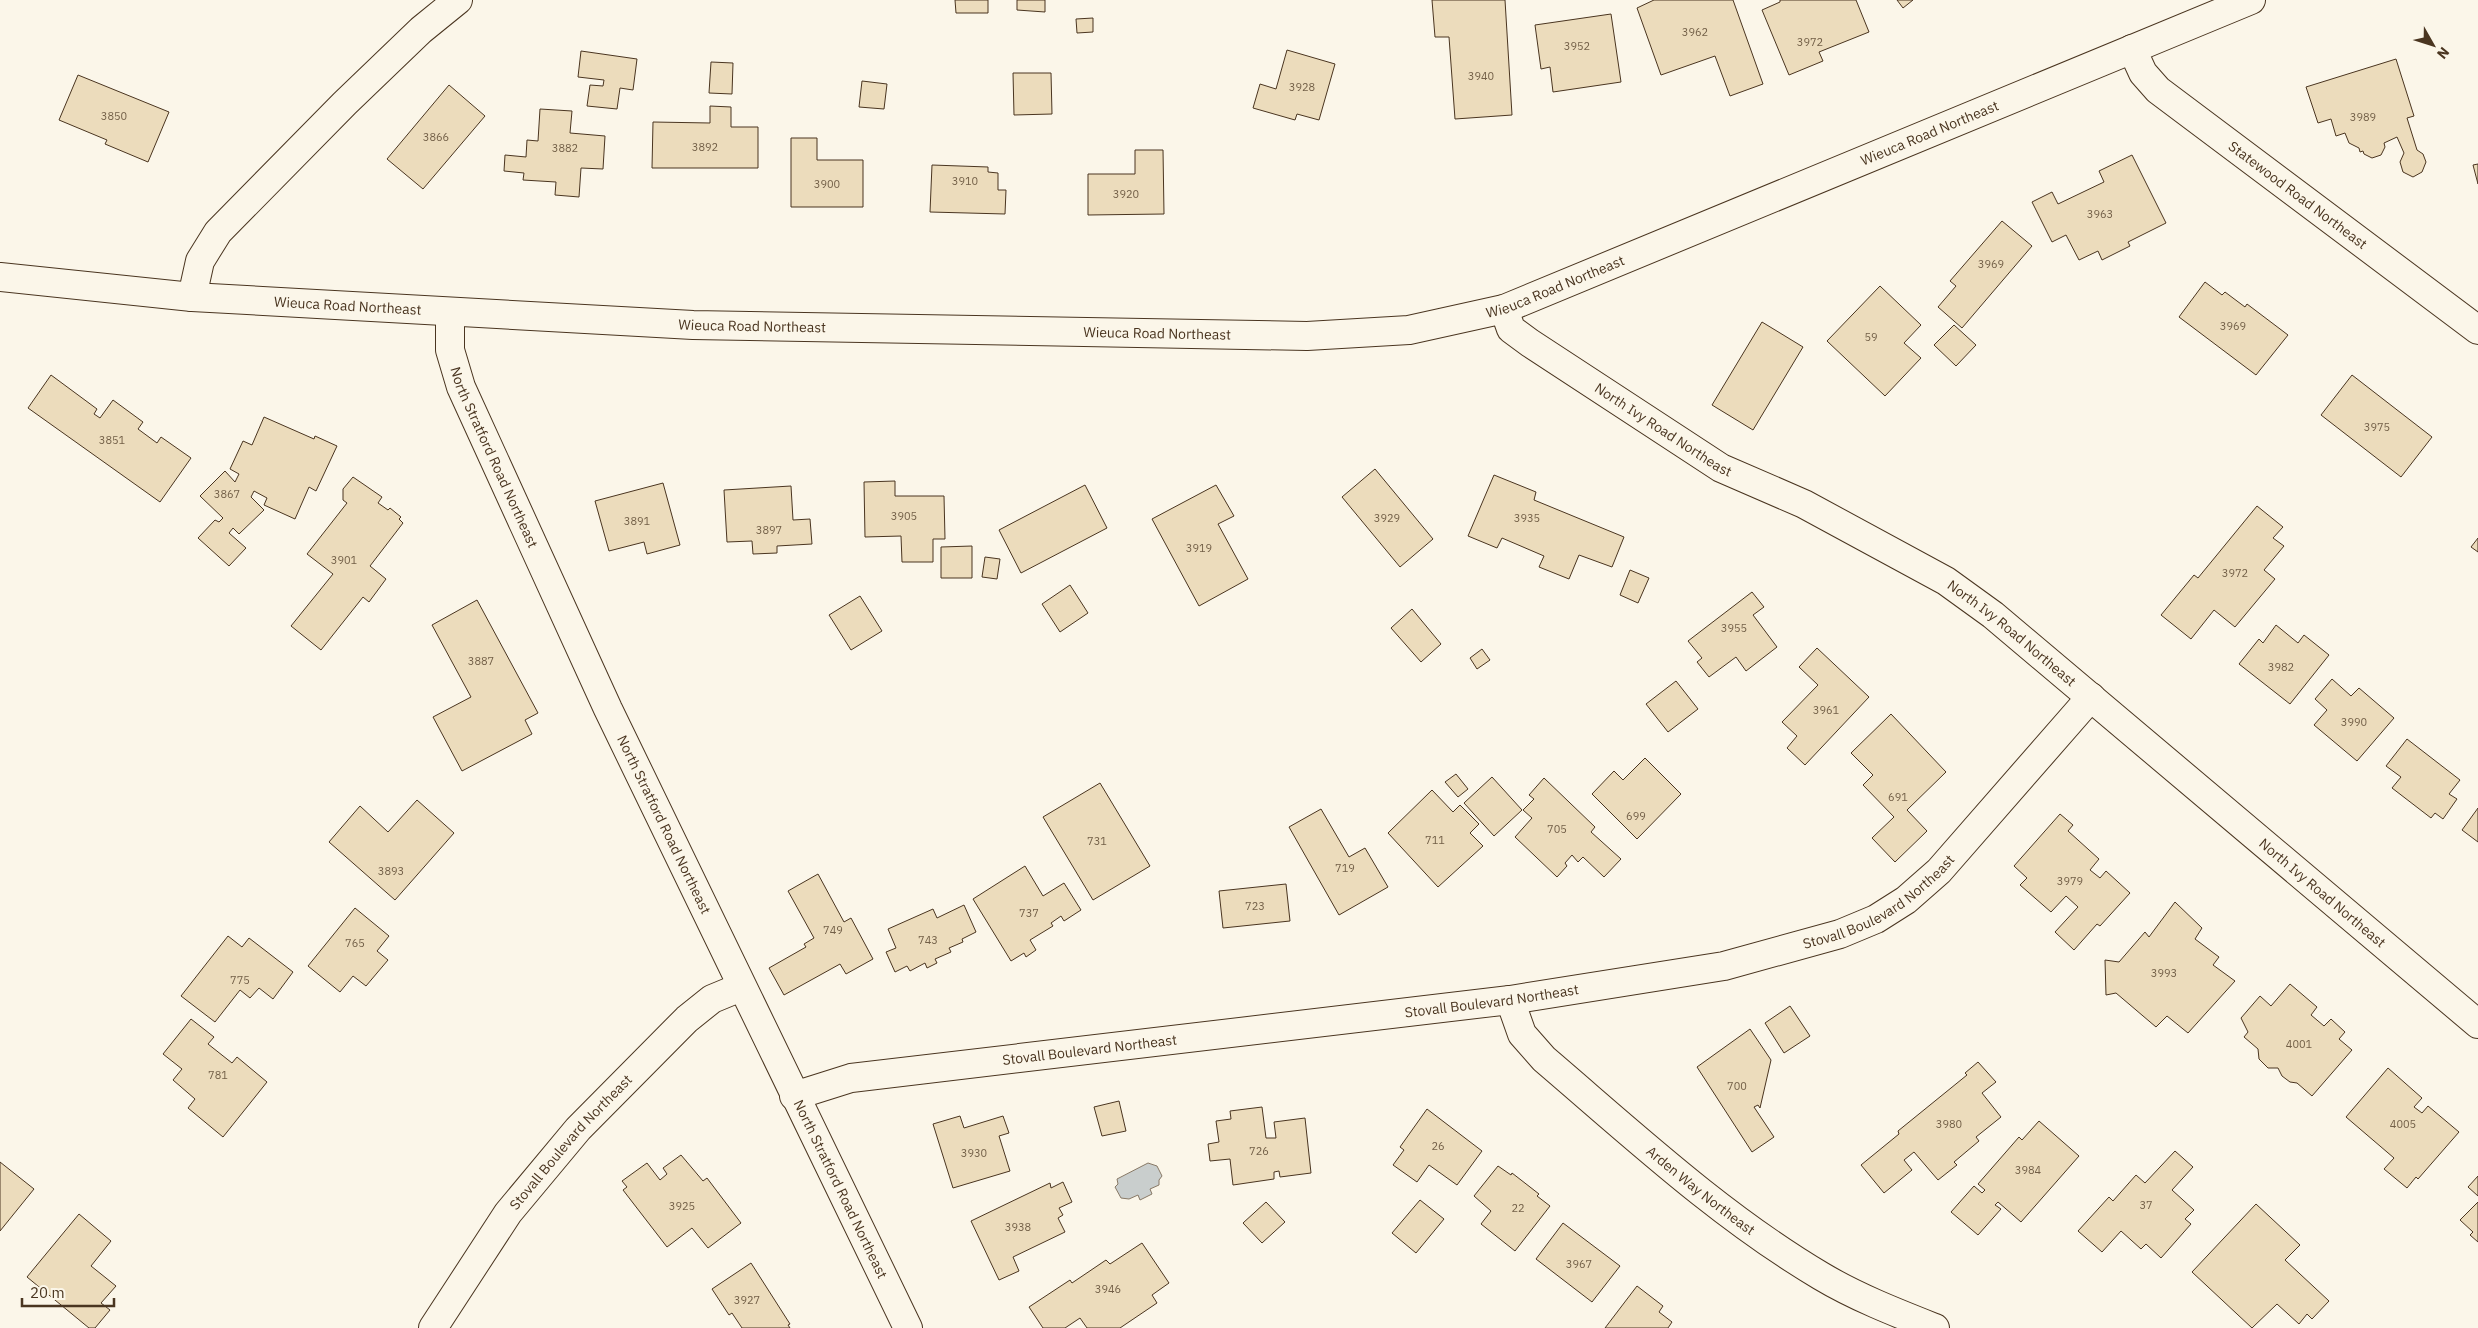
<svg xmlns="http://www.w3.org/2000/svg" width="2478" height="1328" viewBox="0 0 2478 1328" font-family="'IBM Plex Sans',sans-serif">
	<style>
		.water { fill: #c9cecd; stroke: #887966 }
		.building { fill: #ecdcbc; stroke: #4a3520 }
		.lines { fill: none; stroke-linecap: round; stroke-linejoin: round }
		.street-casing { stroke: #4a3520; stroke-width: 30 }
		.secondary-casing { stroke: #4a3520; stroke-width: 30 }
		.street { stroke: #fbf6e9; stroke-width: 28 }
		.secondary { stroke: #fbf6e9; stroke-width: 28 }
		.labels { text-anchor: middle; stroke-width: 4; stroke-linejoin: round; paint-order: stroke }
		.number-label { font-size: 11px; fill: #725f47 }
		.street-label { font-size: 14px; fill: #4a3520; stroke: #fbf6e9 }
	</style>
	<rect width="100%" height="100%" fill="#fbf6e9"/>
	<path class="water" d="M 1148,1163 L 1157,1166 L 1162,1176 L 1159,1180 L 1159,1185 L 1150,1189 L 1152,1194 L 1140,1200 L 1138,1195 L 1129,1199 L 1121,1198 L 1115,1187 L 1118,1184 L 1117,1179 Z"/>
	<path class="building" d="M 955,0 L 988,0 L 988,13 L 956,13 Z
		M 1017,0 L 1045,0 L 1045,12 L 1017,10 Z
		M 1432,0 L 1505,0 L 1512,115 L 1455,119 L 1449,37 L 1435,37 Z
		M 1654,0 L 1733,0 L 1763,84 L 1730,96 L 1715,56 L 1661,75 L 1637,8 Z
		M 1780,0 L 1856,0 L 1869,32 L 1819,52 L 1823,61 L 1789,75 L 1762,10 L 1780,2 Z
		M 1897,0 L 1913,0 L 1903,8 Z
		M 1611,14 L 1621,82 L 1553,92 L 1550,67 L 1541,69 L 1535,25 Z
		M 1093,18 L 1093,32 L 1077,33 L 1076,19 Z
		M 1287,50 L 1335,64 L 1319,120 L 1297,114 L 1295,120 L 1253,108 L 1260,84 L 1276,89 Z
		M 581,51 L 637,59 L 633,90 L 620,88 L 617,109 L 587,106 L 590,85 L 603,86 L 604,80 L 578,77 Z
		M 2396,59 L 2414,116 L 2407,118 L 2417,150 L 2423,154 L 2426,162 L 2422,172 L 2413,177 L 2403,172 L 2400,162 L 2404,153 L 2397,137 L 2384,143 L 2385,147 L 2381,155 L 2372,158 L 2364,154 L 2363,151 L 2360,152 L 2359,148 L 2349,143 L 2345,133 L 2336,136 L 2331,119 L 2318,123 L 2306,87 Z
		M 711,62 L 733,63 L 732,94 L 709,93 Z
		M 1013,73 L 1051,73 L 1052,114 L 1014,115 Z
		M 78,75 L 169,112 L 148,162 L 105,144 L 107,140 L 59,120 Z
		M 862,81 L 887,84 L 884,109 L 859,107 Z
		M 449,85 L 485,116 L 423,189 L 387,159 Z
		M 710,106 L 731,107 L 731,127 L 758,127 L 758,168 L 652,168 L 653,122 L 710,123 Z
		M 540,109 L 572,111 L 570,133 L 605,136 L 603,169 L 581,168 L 579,197 L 555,195 L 556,182 L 523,180 L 524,173 L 504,171 L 505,155 L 526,157 L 527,140 L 538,141 Z
		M 791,138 L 817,138 L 817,160 L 863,160 L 863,207 L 791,207 Z
		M 1135,150 L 1163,150 L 1164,214 L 1088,215 L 1088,174 L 1135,174 Z
		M 2132,155 L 2166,223 L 2128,242 L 2130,246 L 2102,260 L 2098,251 L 2079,260 L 2066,235 L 2052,242 L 2032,202 L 2052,192 L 2058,204 L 2104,182 L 2099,171 Z
		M 2478,164 L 2478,184 L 2473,165 Z
		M 932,165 L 988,167 L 988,172 L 998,173 L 998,190 L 1006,190 L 1005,214 L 930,212 Z
		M 2002,221 L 2032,246 L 1962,328 L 1938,307 L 1956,286 L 1950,281 Z
		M 2205,282 L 2222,295 L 2225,292 L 2245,307 L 2247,304 L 2288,335 L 2256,375 L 2179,317 Z
		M 1880,286 L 1921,325 L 1904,343 L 1921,358 L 1885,396 L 1827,341 Z
		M 1762,322 L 1803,347 L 1753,430 L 1712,405 Z
		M 1954,325 L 1976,345 L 1956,366 L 1934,345 Z
		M 51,375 L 97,409 L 94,414 L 100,418 L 113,400 L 143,422 L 138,429 L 157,443 L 161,437 L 191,458 L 160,502 L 28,408 Z
		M 2352,375 L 2432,437 L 2401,477 L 2321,415 Z
		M 264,417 L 314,439 L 315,436 L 337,446 L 316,491 L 309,487 L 295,519 L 264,505 L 267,498 L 254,491 L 251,497 L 264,510 L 239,534 L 233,528 L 229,533 L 246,548 L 229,566 L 198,538 L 215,520 L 219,522 L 223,518 L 200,496 L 225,471 L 235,482 L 239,474 L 230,469 L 243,441 L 252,445 Z
		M 1375,469 L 1433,539 L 1400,567 L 1342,497 Z
		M 1494,475 L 1536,492 L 1534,500 L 1624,537 L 1612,567 L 1579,555 L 1569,579 L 1539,567 L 1544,556 L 1502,538 L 1497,548 L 1468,536 Z
		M 353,477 L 382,497 L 378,503 L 388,510 L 390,508 L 401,517 L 399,519 L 403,523 L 370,566 L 386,579 L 369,602 L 363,597 L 321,650 L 291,626 L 333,574 L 307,554 L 347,503 L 343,500 L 343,489 Z
		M 895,481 L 895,496 L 944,496 L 945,539 L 933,539 L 933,562 L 902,562 L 901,536 L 865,537 L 864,482 Z
		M 663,483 L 680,545 L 647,554 L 644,542 L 609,551 L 595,501 Z
		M 1085,485 L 1107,528 L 1021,573 L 999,530 Z
		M 1216,485 L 1234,516 L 1218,524 L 1248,579 L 1199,606 L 1152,519 Z
		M 791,486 L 793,520 L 810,519 L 812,544 L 777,546 L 777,553 L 753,554 L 752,541 L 727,542 L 724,490 Z
		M 2257,506 L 2283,527 L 2273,538 L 2284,546 L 2264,570 L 2275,579 L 2235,627 L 2214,610 L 2191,639 L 2161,615 L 2194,575 L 2198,578 Z
		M 2478,538 L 2478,552 L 2471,547 Z
		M 972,546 L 972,578 L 941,578 L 941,547 Z
		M 985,557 L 1000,559 L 997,579 L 982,577 Z
		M 1630,570 L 1649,578 L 1638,603 L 1620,595 Z
		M 1070,585 L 1088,613 L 1060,632 L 1042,604 Z
		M 1752,592 L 1764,607 L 1753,615 L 1777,647 L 1746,671 L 1736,657 L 1709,677 L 1697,662 L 1702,658 L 1688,641 Z
		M 860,596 L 882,631 L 851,650 L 829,615 Z
		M 477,600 L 538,713 L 525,720 L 532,734 L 462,771 L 433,717 L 471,697 L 432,625 Z
		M 1412,609 L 1441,644 L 1421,662 L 1391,628 Z
		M 2276,625 L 2298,643 L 2304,635 L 2329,655 L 2290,704 L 2239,664 L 2259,639 L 2263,643 Z
		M 1817,648 L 1869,697 L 1805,765 L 1787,748 L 1797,736 L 1782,722 L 1818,685 L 1799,667 Z
		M 1482,649 L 1490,660 L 1477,669 L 1470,658 Z
		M 2332,679 L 2351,696 L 2359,688 L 2394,718 L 2357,761 L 2314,725 L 2327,710 L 2315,699 Z
		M 1676,681 L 1698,709 L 1668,732 L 1646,704 Z
		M 1891,714 L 1946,772 L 1907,810 L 1927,831 L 1895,862 L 1872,838 L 1894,817 L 1863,785 L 1873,775 L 1851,753 Z
		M 2407,739 L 2460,780 L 2449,794 L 2457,799 L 2443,819 L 2435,813 L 2431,818 L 2392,788 L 2401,777 L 2386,766 Z
		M 1645,758 L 1681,794 L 1637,839 L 1592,794 L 1614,771 L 1623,780 Z
		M 1456,774 L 1468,789 L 1458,797 L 1445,782 Z
		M 1492,777 L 1522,810 L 1494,836 L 1464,803 Z
		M 1544,778 L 1595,827 L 1591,832 L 1621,859 L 1604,877 L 1583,857 L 1578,862 L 1572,855 L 1565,863 L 1567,866 L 1557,877 L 1515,837 L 1532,818 L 1523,810 L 1534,799 L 1529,795 Z
		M 1100,783 L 1150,866 L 1093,900 L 1043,817 Z
		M 1432,790 L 1453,812 L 1460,805 L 1479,824 L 1470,833 L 1483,846 L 1438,887 L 1388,833 Z
		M 417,800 L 454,833 L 395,900 L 329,842 L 360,806 L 388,832 Z
		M 2478,808 L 2478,842 L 2462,830 Z
		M 1321,809 L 1349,857 L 1365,848 L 1388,887 L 1339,915 L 1289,827 Z
		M 2060,814 L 2073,825 L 2068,831 L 2099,859 L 2090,870 L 2100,878 L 2106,871 L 2130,893 L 2100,926 L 2097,924 L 2074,950 L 2055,932 L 2078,907 L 2066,896 L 2051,912 L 2020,885 L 2027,878 L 2014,866 Z
		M 1025,866 L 1043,896 L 1064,883 L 1081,910 L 1064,921 L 1061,916 L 1051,923 L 1053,926 L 1030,940 L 1036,950 L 1026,957 L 1024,953 L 1011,961 L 973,899 Z
		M 818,874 L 844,922 L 851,918 L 873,959 L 846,974 L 840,964 L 784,995 L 769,968 L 806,947 L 804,944 L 814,938 L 788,891 Z
		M 1286,884 L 1290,921 L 1223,928 L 1219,891 Z
		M 2175,902 L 2202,928 L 2195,939 L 2219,957 L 2213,965 L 2235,981 L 2188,1033 L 2167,1016 L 2156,1027 L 2116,993 L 2106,995 L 2105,960 L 2119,962 L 2145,932 L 2149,937 Z
		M 964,905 L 976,932 L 962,939 L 963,942 L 949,948 L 951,952 L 935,959 L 937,963 L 927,968 L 925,963 L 910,971 L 907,966 L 895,972 L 886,952 L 896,948 L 888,929 L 933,909 L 937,918 Z
		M 355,908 L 389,936 L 377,951 L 388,960 L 366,986 L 353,976 L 340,992 L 308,966 Z
		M 228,936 L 242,947 L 249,938 L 293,972 L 273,999 L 259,988 L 250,998 L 240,990 L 215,1022 L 181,996 Z
		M 2290,984 L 2317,1007 L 2311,1015 L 2324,1026 L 2331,1019 L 2345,1032 L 2339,1039 L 2352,1050 L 2312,1096 L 2297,1083 L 2290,1082 L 2282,1076 L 2278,1068 L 2268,1068 L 2259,1059 L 2258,1049 L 2244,1037 L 2248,1032 L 2241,1018 L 2260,996 L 2271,1006 Z
		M 1790,1006 L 1810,1036 L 1784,1053 L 1765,1023 Z
		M 191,1019 L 214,1037 L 208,1044 L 232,1063 L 237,1057 L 267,1082 L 223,1137 L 188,1108 L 195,1099 L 173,1080 L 182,1069 L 163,1054 Z
		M 1750,1029 L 1771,1060 L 1760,1108 L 1758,1105 L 1754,1107 L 1774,1137 L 1752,1152 L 1697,1067 Z
		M 1978,1062 L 1996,1082 L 1982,1093 L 2001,1117 L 1976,1137 L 1979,1141 L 1954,1162 L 1957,1165 L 1938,1180 L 1914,1152 L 1904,1160 L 1912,1170 L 1884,1193 L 1861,1165 L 1899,1134 L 1898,1131 L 1967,1075 L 1965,1073 Z
		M 2388,1068 L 2422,1098 L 2414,1107 L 2422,1113 L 2428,1106 L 2459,1132 L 2418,1179 L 2416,1177 L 2407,1188 L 2384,1169 L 2394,1158 L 2346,1117 Z
		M 1119,1101 L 1126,1131 L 1102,1136 L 1094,1107 Z
		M 1262,1107 L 1266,1138 L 1276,1138 L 1274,1122 L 1305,1118 L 1311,1173 L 1280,1177 L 1279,1171 L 1274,1172 L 1274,1179 L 1233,1185 L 1230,1159 L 1210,1161 L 1208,1144 L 1219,1142 L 1216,1121 L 1231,1119 L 1230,1111 Z
		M 1427,1109 L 1482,1151 L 1457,1185 L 1429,1165 L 1417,1182 L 1393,1165 L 1404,1150 L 1400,1147 Z
		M 960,1116 L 964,1128 L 1003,1116 L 1009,1133 L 999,1136 L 1010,1171 L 953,1188 L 933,1124 Z
		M 2039,1121 L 2079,1156 L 2021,1222 L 1998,1202 L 1995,1205 L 2001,1209 L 1978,1235 L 1951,1212 L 1974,1186 L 1982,1193 L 1985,1190 L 1978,1184 L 2019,1137 L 2022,1140 Z
		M 2175,1151 L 2193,1167 L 2172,1190 L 2194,1210 L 2185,1219 L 2191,1224 L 2161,1258 L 2146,1244 L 2141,1249 L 2121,1231 L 2102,1252 L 2078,1231 L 2109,1197 L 2113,1201 L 2136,1175 L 2145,1183 Z
		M 681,1155 L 703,1181 L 707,1178 L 741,1223 L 708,1248 L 692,1228 L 667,1247 L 623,1190 L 627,1187 L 622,1181 L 647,1163 L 660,1180 L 667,1174 L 663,1168 Z
		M 0,1162 L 34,1189 L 0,1231 Z
		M 1498,1166 L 1511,1175 L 1512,1173 L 1539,1194 L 1537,1196 L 1550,1206 L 1515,1251 L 1481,1224 L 1491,1211 L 1474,1196 Z
		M 2478,1176 L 2478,1196 L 2468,1187 Z
		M 1063,1182 L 1072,1202 L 1059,1208 L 1063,1215 L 1058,1218 L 1065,1232 L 1013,1257 L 1019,1271 L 999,1280 L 971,1221 L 1050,1183 L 1051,1188 Z
		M 1420,1200 L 1444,1219 L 1416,1253 L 1392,1233 Z
		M 1266,1202 L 1285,1222 L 1262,1243 L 1243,1223 Z
		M 2478,1202 L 2478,1242 L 2470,1235 L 2473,1232 L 2460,1220 Z
		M 2256,1204 L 2300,1245 L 2285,1260 L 2329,1301 L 2312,1319 L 2307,1314 L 2299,1324 L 2277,1304 L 2252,1328 L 2192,1272 Z
		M 79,1214 L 111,1241 L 91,1266 L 116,1286 L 101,1303 L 110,1310 L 95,1328 L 89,1328 L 27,1277 Z
		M 1563,1223 L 1620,1266 L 1592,1302 L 1536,1259 Z
		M 1142,1243 L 1169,1283 L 1152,1295 L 1157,1303 L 1120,1328 L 1087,1328 L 1080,1318 L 1065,1328 L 1043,1328 L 1029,1307 L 1070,1280 L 1072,1283 L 1106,1260 L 1110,1264 Z
		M 751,1263 L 790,1324 L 788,1325 L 790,1328 L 742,1328 L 732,1313 L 729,1315 L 712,1289 Z
		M 1637,1286 L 1663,1306 L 1659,1312 L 1672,1322 L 1668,1328 L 1605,1328 Z"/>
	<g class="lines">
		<g class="street-casing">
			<g id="street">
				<path id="s1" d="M 2132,49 L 2143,73 L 2158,90 L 2478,330"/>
				<path d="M 192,297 L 200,261 L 218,232 L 345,103 L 421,30 L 458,0"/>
				<path id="s2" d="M 1504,309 L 1511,329 L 1530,343 L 1721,468 L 1804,504 L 1946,581 L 1993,615 L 2478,1024"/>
				<path id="s3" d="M 450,312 L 450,350 L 461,387 L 608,709 L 908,1328"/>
				<path id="s4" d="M 1510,1000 L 1522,1034 L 1544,1059 C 1633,1135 1720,1216 1821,1276 C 1856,1297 1897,1313 1935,1328"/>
				<path id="s5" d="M 794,1096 L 851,1078 L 1510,1000 L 1724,966 L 1840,934 L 1876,919 L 1906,900 L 1939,871 L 2091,697"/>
				<path id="s6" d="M 433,1328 L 508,1213 L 578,1129 L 687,1019 L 712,999 L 741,987"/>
			</g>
		</g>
		<g class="secondary-casing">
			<g id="secondary">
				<path id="s7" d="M 0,277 L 192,297 L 693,325 L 1307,336 L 1409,330 L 1504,309 L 2251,0"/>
			</g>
		</g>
		<use href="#street" class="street"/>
		<use href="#secondary" class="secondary"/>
	</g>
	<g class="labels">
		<g class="number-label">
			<text x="1695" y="36">3962</text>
			<text x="1810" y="46">3972</text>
			<text x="1577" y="50">3952</text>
			<text x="1481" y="80">3940</text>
			<text x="1302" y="91">3928</text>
			<text x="114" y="120">3850</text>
			<text x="2363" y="121">3989</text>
			<text x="436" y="141">3866</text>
			<text x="705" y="151">3892</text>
			<text x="565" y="152">3882</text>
			<text x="965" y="185">3910</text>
			<text x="827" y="188">3900</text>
			<text x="1126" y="198">3920</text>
			<text x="2100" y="218">3963</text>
			<text x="1991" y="268">3969</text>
			<text x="2233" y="330">3969</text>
			<text x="1871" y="341">59</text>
			<text x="2377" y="431">3975</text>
			<text x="112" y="444">3851</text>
			<text x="227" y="498">3867</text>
			<text x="904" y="520">3905</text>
			<text x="1387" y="522">3929</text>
			<text x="1527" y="522">3935</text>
			<text x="637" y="525">3891</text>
			<text x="769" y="534">3897</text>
			<text x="1199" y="552">3919</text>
			<text x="344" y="564">3901</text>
			<text x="2235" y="577">3972</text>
			<text x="1734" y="632">3955</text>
			<text x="481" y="665">3887</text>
			<text x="2281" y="671">3982</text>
			<text x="1826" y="714">3961</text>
			<text x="2354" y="726">3990</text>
			<text x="1898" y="801">691</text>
			<text x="1636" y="820">699</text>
			<text x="1557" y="833">705</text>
			<text x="1435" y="844">711</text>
			<text x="1097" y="845">731</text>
			<text x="1345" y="872">719</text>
			<text x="391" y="875">3893</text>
			<text x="2070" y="885">3979</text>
			<text x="1255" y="910">723</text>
			<text x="1029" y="917">737</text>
			<text x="833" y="934">749</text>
			<text x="928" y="944">743</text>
			<text x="355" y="947">765</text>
			<text x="2164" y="977">3993</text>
			<text x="240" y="984">775</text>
			<text x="2299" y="1048">4001</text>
			<text x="218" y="1079">781</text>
			<text x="1737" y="1090">700</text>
			<text x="1949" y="1128">3980</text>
			<text x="2403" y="1128">4005</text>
			<text x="1438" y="1150">26</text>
			<text x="1259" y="1155">726</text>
			<text x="974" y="1157">3930</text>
			<text x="2028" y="1174">3984</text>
			<text x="2146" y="1209">37</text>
			<text x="682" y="1210">3925</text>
			<text x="1518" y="1212">22</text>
			<text x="1018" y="1231">3938</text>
			<text x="1579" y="1268">3967</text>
			<text x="1108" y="1293">3946</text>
			<text x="747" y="1304">3927</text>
		</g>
		<g class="street-label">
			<text dy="5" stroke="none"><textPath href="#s7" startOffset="1969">Wieuca Road Northeast</textPath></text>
			<text dy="5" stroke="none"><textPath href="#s1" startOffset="224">Statewood Road Northeast</textPath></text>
			<text dy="5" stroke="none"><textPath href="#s7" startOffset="1564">Wieuca Road Northeast</textPath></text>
			<text dy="5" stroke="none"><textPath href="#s7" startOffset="349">Wieuca Road Northeast</textPath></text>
			<text dy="5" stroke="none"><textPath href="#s7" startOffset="754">Wieuca Road Northeast</textPath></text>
			<text dy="5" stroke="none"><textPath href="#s7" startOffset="1159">Wieuca Road Northeast</textPath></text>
			<text dy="5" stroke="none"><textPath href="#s2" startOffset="204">North Ivy Road Northeast</textPath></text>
			<text dy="5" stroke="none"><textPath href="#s3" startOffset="154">North Stratford Road Northeast</textPath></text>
			<text dy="5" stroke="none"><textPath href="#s2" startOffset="609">North Ivy Road Northeast</textPath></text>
			<text dy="5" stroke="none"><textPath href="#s3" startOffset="559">North Stratford Road Northeast</textPath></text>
			<text dy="5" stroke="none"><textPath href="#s2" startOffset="1014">North Ivy Road Northeast</textPath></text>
			<text dy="5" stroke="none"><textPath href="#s5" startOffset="1110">Stovall Boulevard Northeast</textPath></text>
			<text dy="5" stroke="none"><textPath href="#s5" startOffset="705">Stovall Boulevard Northeast</textPath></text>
			<text dy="5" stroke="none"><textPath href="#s5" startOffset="300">Stovall Boulevard Northeast</textPath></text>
			<text dy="5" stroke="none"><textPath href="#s6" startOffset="232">Stovall Boulevard Northeast</textPath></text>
			<text dy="5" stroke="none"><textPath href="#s4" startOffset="274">Arden Way Northeast</textPath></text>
			<text dy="5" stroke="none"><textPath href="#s3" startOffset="964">North Stratford Road Northeast</textPath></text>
		</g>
	</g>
	<g transform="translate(2433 45) rotate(129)" stroke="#fbf6e9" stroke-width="4" paint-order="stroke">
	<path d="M0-4L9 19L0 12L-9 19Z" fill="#4a3520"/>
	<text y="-8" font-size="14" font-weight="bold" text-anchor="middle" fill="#4a3520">N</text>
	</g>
	<path d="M22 1298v8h92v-8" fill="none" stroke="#4a3520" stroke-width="2.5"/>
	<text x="30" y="1298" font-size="15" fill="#4a3520" stroke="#fbf6e9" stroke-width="4" paint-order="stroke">20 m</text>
</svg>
